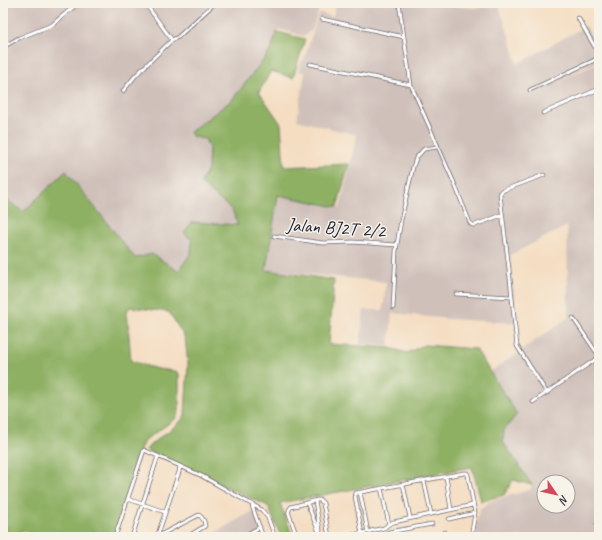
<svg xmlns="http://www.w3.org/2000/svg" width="602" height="540" viewBox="0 0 602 540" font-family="Caveat,sans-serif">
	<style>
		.industrial { fill: #cfc0ba; fill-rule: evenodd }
		.forest { fill: #8eb064; stroke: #586950 }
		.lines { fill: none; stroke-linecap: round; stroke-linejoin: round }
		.minor-casing { stroke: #6c636a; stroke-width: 4.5 }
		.minor { stroke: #fff; stroke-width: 3 }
		.labels { text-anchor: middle; stroke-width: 3; stroke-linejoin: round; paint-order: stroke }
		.street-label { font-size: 19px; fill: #22223b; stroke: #f7f3e8 }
	</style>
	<rect width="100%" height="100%" fill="#f7f3e8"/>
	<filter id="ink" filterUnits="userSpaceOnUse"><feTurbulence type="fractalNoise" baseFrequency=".025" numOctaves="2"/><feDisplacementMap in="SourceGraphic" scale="8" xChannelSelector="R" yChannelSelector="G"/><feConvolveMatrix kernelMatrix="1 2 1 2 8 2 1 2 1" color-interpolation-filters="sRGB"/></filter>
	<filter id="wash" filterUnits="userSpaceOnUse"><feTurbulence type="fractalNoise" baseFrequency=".012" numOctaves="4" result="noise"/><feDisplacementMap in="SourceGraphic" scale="16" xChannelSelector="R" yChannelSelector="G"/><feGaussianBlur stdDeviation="0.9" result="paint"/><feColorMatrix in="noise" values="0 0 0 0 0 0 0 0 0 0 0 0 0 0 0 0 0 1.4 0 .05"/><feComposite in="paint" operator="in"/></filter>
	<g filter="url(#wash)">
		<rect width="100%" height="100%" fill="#f4ddc1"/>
		<path class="industrial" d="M 3,3 L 321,3 L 312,30 L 304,36 L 278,29 L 271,50 L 232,100 L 190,132 L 193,137 L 205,139 L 209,147 L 208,169 L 200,183 L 233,210 L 238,226 L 192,240 L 191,253 L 178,271 L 152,254 L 135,258 L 66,171 L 23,212 L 3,197 Z
			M 336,3 L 420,3 L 473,8 L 499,6 L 511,42 L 517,63 L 529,94 L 517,64 L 586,26 L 599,48 L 599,61 L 554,82 L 599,63 L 598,537 L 474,537 L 478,515 L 480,509 L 490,501 L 530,490 L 532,485 L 503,442 L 504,430 L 517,414 L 490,372 L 568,318 L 567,202 L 567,226 L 510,255 L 517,323 L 449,319 L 392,313 L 389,346 L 360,344 L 364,310 L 383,310 L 386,282 L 267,270 L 278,194 L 340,208 L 357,135 L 297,120 L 305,73 L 299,71 L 301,62 L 304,59 L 318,16 L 320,13 L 333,16 ZM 544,482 L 568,482 L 568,506 L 544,506 Z
			M 255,510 L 265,537 L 207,537 Z"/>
		<path class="forest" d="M 277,32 L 305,39 L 293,78 L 271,71 L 259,92 L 281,124 L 284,167 L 349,164 L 337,207 L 278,195 L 266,270 L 334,280 L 329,344 L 390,348 L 407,353 L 424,345 L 476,349 L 490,372 L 517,414 L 504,430 L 503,442 L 532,485 L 513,480 L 504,495 L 481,501 L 472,467 L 280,503 L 293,537 L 281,537 L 268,506 L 146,450 C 157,435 177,430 185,415 L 188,364 L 185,338 L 169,312 L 131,307 L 128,309 L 127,311 L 131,361 L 157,369 L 176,371 L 179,374 L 179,411 L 177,416 L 175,419 L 145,440 L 141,447 L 113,537 L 43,537 L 22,530 L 19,537 L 3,537 L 3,197 L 23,212 L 66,171 L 135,258 L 152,254 L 178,271 L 191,253 L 192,240 L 184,233 L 192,222 L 238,225 L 232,210 L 200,183 L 208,169 L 209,147 L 205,139 L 193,137 L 190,132 L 232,100 L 271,50 Z"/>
	</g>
	<g filter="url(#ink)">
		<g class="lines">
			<g class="minor-casing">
				<path id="minor" d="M 145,3 L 172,40
					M 399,3 L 411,85 L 455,185 L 470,223 L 472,225 L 475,225 L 502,215
					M 578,18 L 599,54
					M 322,19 L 404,37
					M 3,47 L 19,38 L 52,25 L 78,3
					M 310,64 L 411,85
					M 530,90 L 599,58
					M 123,91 L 136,75 L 172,40 L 178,37 L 215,3
					M 543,113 L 599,89
					M 544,175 L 504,190 L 501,192 L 500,195 L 509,269 L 517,346 L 547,393
					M 274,236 L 323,243 L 353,242 L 397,245
					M 456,294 L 512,297
					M 393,308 L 396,251 L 401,220 L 413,167 L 416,158 L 424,149 L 437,147
					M 573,318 L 599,356
					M 533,402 L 599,357
					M 180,466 L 202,476 L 262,510 L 268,518 L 275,537
					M 446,476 L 451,510
					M 424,480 L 431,514
					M 403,484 L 410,518
					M 381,488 L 389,524
					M 360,492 L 368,532
					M 128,499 L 165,512
					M 315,501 L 320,530
					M 251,503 L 263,537
					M 307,503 L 321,537
					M 449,519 L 475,513
					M 597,524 L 599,523
					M 362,534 L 355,496 L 356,493 L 464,473 L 467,473 L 468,475 L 475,513 L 471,537
					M 158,536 L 197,516 L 199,515 C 203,518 205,522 205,526 L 187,537
					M 115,537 L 144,450 L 180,466 L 179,472 L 157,537
					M 132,537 L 158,456
					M 242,537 L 260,527
					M 297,537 L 289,514 C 288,511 289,509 291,507 L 317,500 L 320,500 L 323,503 L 329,537
					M 344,537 L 384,528 L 389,524 L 394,522 L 473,505
					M 381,537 L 389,532 L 432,524
					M 444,537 L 445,532"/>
			</g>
			<use href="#minor" class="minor"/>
		</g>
	</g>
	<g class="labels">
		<g class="street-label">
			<text transform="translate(336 227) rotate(4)" y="7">Jalan BJ2T 2/2</text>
		</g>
	</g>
	<rect width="602" height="540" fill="none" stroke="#f7f3e8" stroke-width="16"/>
	<g transform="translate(556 494) rotate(124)"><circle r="19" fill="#f7f3e8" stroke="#a29fa3"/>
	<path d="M0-3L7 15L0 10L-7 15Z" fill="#d1495b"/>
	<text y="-6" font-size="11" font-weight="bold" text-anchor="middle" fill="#22223b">N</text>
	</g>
</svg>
